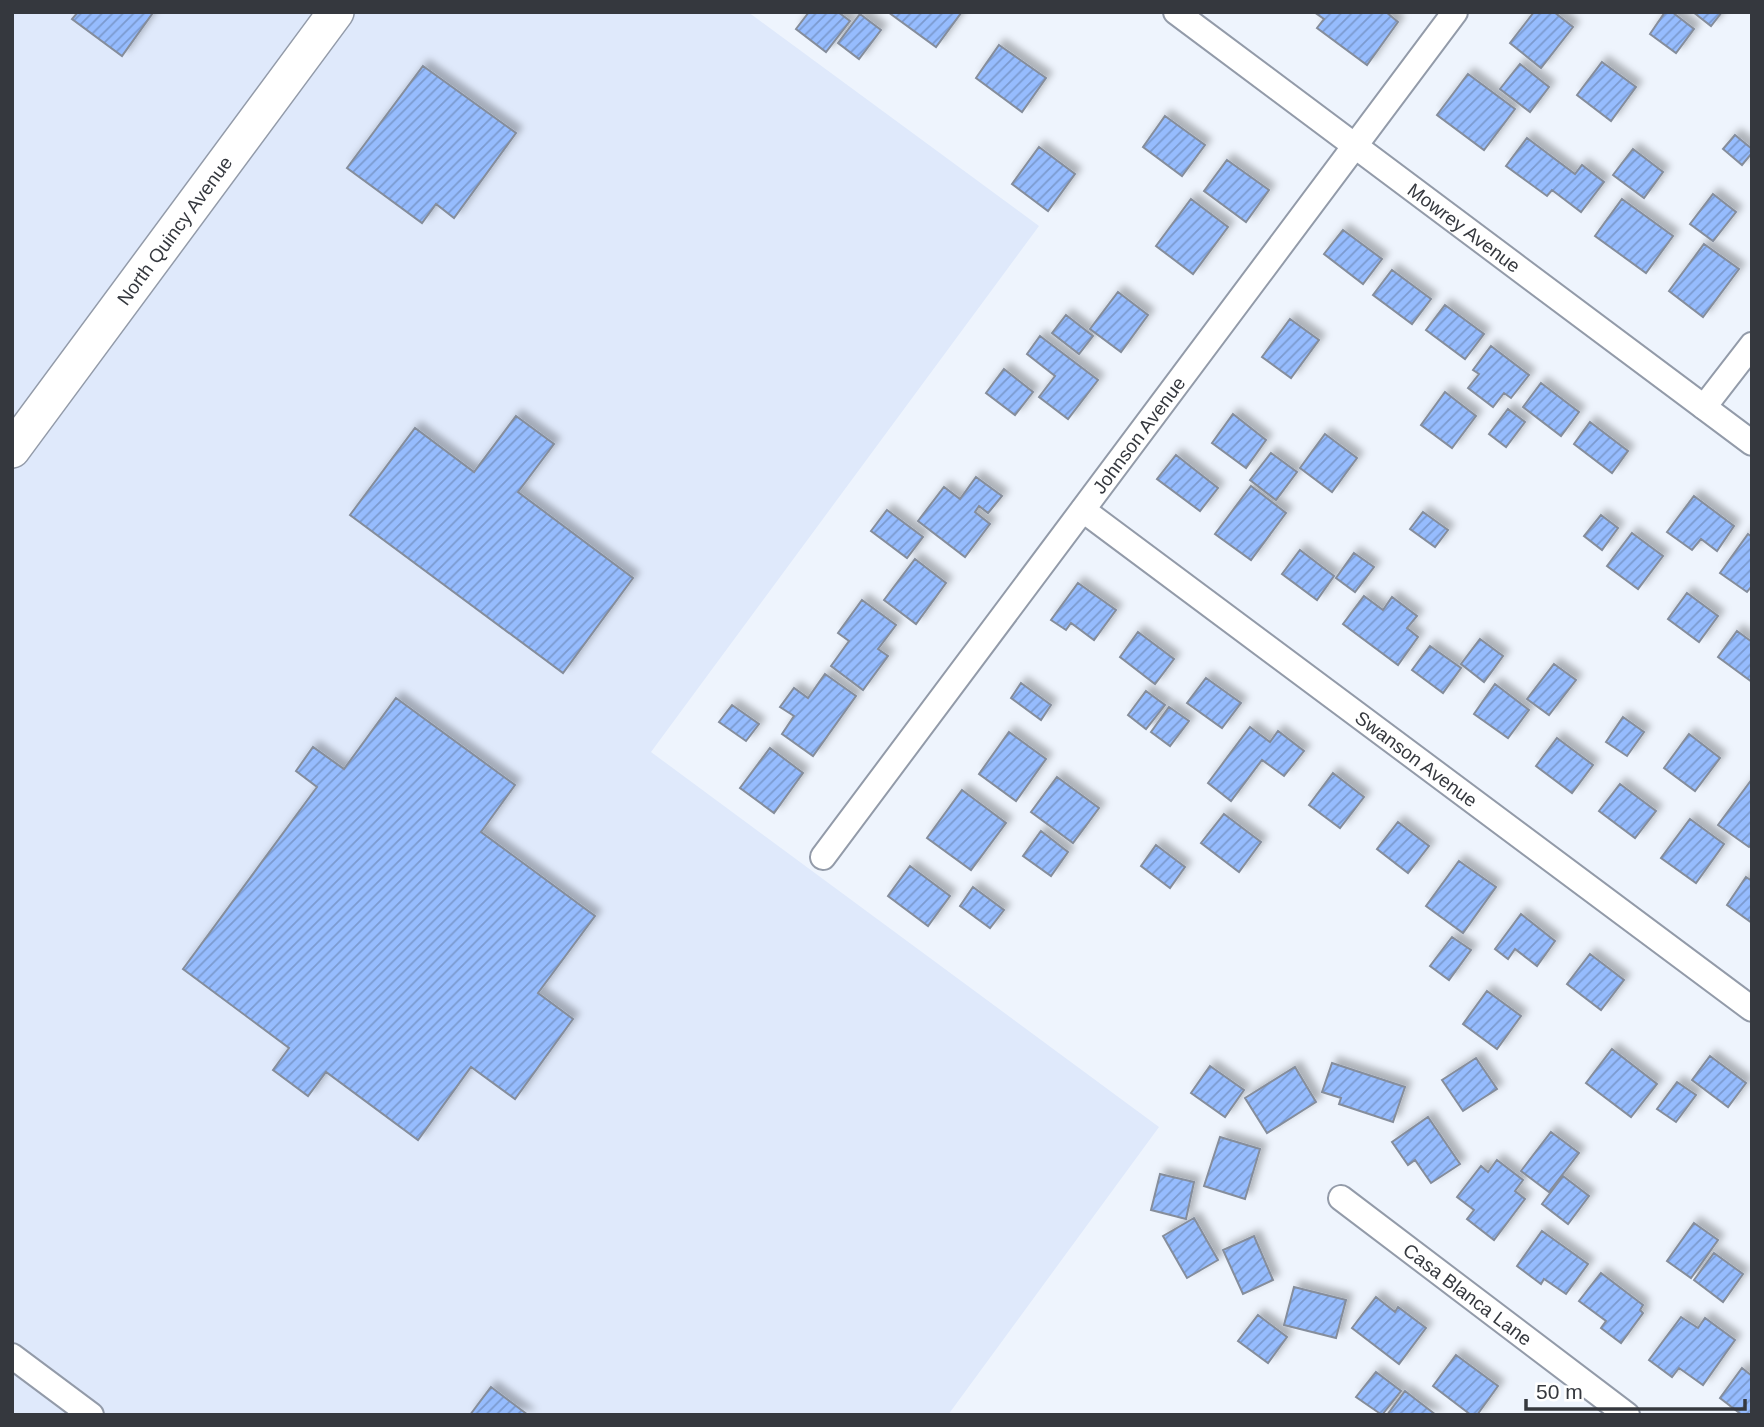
<svg xmlns="http://www.w3.org/2000/svg" width="1764" height="1427" viewBox="0 0 1764 1427" font-family="Arial,sans-serif">
	<style>
		.built { fill: #dfe9fb }
		.building { fill: url(#building-hatch); stroke: #858d9b; stroke-width: 2; filter: url(#shadow) }
		.lines { fill: none; stroke-linecap: round; stroke-linejoin: round }
		.minor-casing { stroke: #939ba9; stroke-width: 28 }
		.secondary-casing { stroke: #939ba9; stroke-width: 38 }
		.minor { stroke: #fff; stroke-width: 24 }
		.secondary { stroke: #fff; stroke-width: 35 }
		.labels { text-anchor: middle; stroke-width: 5; stroke-linejoin: round; paint-order: stroke }
		.street-label { font-size: 19px; fill: #35383e; stroke: #fff }
	</style>
	<defs>
		<pattern id="building-hatch" width="6" height="6" patternUnits="userSpaceOnUse" patternTransform="scale(1.75)"><rect width="6" height="6" fill="#96bcfe"/><path d="M-1 1l2-2M0 6l6-6M5 7l2-2" fill="none" stroke="#7b9acf"/></pattern>
		<filter id="shadow"><feDropShadow dx="6" dy="-6" stdDeviation="3.5" flood-color="#0004"/></filter>
	</defs>
	<rect width="100%" height="100%" fill="#eef4fd"/>
	<path class="built" d="M 12,12 L 748,12 L 1039,226 L 651,752 L 1159,1127 L 948,1415 L 12,1415 Z"/>
	<path class="building" d="M 78,12 L 150,12 L 152,14 L 122,56 L 72,19 Z
		M 809,12 L 838,12 L 850,21 L 826,52 L 796,29 Z
		M 888,12 L 960,12 L 961,13 L 936,47 Z
		M 1314,12 L 1386,12 L 1398,22 L 1367,65 L 1317,28 L 1324,19 Z
		M 1534,12 L 1554,12 L 1573,27 L 1541,68 L 1510,43 Z
		M 1665,12 L 1672,12 L 1694,29 L 1676,53 L 1650,34 Z
		M 1693,12 L 1722,12 L 1711,26 Z
		M 860,14 L 881,30 L 859,59 L 838,43 Z
		M 999,45 L 1046,78 L 1022,112 L 976,78 Z
		M 1602,62 L 1636,87 L 1611,121 L 1577,95 Z
		M 1520,64 L 1549,87 L 1530,112 L 1500,89 Z
		M 423,66 L 516,133 L 454,218 L 436,204 L 422,223 L 347,168 Z
		M 1468,74 L 1515,109 L 1484,150 L 1437,115 Z
		M 1165,116 L 1205,145 L 1182,176 L 1143,147 Z
		M 1735,135 L 1752,149 L 1752,153 L 1742,165 L 1723,149 Z
		M 1527,138 L 1575,174 L 1582,165 L 1604,182 L 1581,212 L 1552,190 L 1547,196 L 1506,166 Z
		M 1039,147 L 1075,174 L 1048,211 L 1012,184 Z
		M 1633,149 L 1663,172 L 1644,198 L 1613,175 Z
		M 1227,160 L 1269,190 L 1246,222 L 1204,191 Z
		M 1713,194 L 1736,212 L 1713,241 L 1690,224 Z
		M 1191,199 L 1228,227 L 1193,274 L 1156,246 Z
		M 1622,199 L 1673,236 L 1646,273 L 1595,236 Z
		M 1343,230 L 1382,259 L 1363,284 L 1324,254 Z
		M 1704,244 L 1739,269 L 1703,317 L 1669,291 Z
		M 1392,270 L 1431,299 L 1412,324 L 1373,295 Z
		M 1118,292 L 1148,315 L 1121,352 L 1090,329 Z
		M 1445,305 L 1484,334 L 1465,359 L 1426,330 Z
		M 1066,315 L 1093,336 L 1079,354 L 1052,333 Z
		M 1290,319 L 1319,340 L 1291,378 L 1262,357 Z
		M 1040,336 L 1098,380 L 1068,419 L 1039,397 L 1055,376 L 1027,354 Z
		M 1491,346 L 1529,375 L 1511,398 L 1504,393 L 1493,407 L 1468,388 L 1479,374 L 1473,370 Z
		M 1004,369 L 1033,392 L 1015,415 L 986,393 Z
		M 1541,383 L 1579,412 L 1561,436 L 1523,407 Z
		M 1445,392 L 1476,416 L 1452,448 L 1421,425 Z
		M 1508,409 L 1525,422 L 1506,447 L 1489,434 Z
		M 1233,414 L 1266,440 L 1246,468 L 1212,443 Z
		M 516,416 L 554,444 L 518,492 L 633,578 L 563,673 L 350,515 L 415,428 L 474,472 Z
		M 1590,422 L 1628,451 L 1612,473 L 1574,444 Z
		M 1325,434 L 1357,458 L 1332,492 L 1300,468 Z
		M 1271,453 L 1297,472 L 1276,500 L 1250,480 Z
		M 1176,455 L 1218,488 L 1200,511 L 1157,479 Z
		M 976,477 L 1002,496 L 988,513 L 979,506 L 975,512 L 990,524 L 965,557 L 918,521 L 944,487 L 960,499 Z
		M 1251,486 L 1286,513 L 1251,560 L 1215,534 Z
		M 1694,496 L 1734,526 L 1717,551 L 1701,539 L 1692,550 L 1667,532 Z
		M 887,510 L 923,537 L 907,558 L 871,531 Z
		M 1423,512 L 1448,530 L 1435,547 L 1410,529 Z
		M 1601,515 L 1618,528 L 1602,550 L 1584,536 Z
		M 1632,533 L 1663,556 L 1638,589 L 1607,566 Z
		M 1748,534 L 1752,537 L 1752,586 L 1747,592 L 1720,573 Z
		M 1300,550 L 1334,576 L 1317,600 L 1282,574 Z
		M 1354,553 L 1374,567 L 1355,592 L 1336,578 Z
		M 915,559 L 946,583 L 916,624 L 884,600 Z
		M 1078,583 L 1116,610 L 1094,640 L 1071,623 L 1066,630 L 1051,620 Z
		M 1687,593 L 1718,616 L 1699,642 L 1668,619 Z
		M 1364,596 L 1383,610 L 1392,597 L 1417,616 L 1407,628 L 1418,637 L 1398,665 L 1343,624 Z
		M 862,600 L 896,625 L 878,649 L 888,656 L 863,690 L 831,666 L 849,641 L 838,633 Z
		M 1737,631 L 1752,642 L 1752,682 L 1718,657 Z
		M 1138,632 L 1174,659 L 1155,684 L 1120,657 Z
		M 1480,639 L 1503,656 L 1484,682 L 1461,664 Z
		M 1430,646 L 1461,668 L 1443,693 L 1412,670 Z
		M 1554,664 L 1576,680 L 1549,715 L 1527,699 Z
		M 825,674 L 856,696 L 813,756 L 782,734 L 794,716 L 780,707 L 794,688 L 808,698 Z
		M 1206,678 L 1241,703 L 1222,728 L 1187,703 Z
		M 1021,683 L 1051,705 L 1041,720 L 1011,698 Z
		M 1495,684 L 1529,710 L 1508,738 L 1474,714 Z
		M 1146,691 L 1165,705 L 1146,729 L 1128,715 Z
		M 396,698 L 515,785 L 481,832 L 595,916 L 538,993 L 573,1019 L 515,1099 L 471,1067 L 418,1140 L 326,1072 L 308,1096 L 273,1070 L 289,1048 L 183,969 L 317,787 L 296,771 L 313,747 L 344,769 Z
		M 732,705 L 759,724 L 746,741 L 719,722 Z
		M 1169,707 L 1189,721 L 1170,746 L 1151,732 Z
		M 1623,717 L 1644,732 L 1627,756 L 1606,742 Z
		M 1250,727 L 1270,742 L 1278,731 L 1304,751 L 1284,776 L 1262,760 L 1231,801 L 1208,783 Z
		M 1009,732 L 1046,759 L 1016,801 L 979,774 Z
		M 1689,734 L 1720,758 L 1695,791 L 1664,768 Z
		M 1557,738 L 1593,765 L 1572,793 L 1536,766 Z
		M 770,748 L 803,773 L 774,813 L 740,788 Z
		M 1333,773 L 1364,797 L 1340,828 L 1309,805 Z
		M 1057,777 L 1099,808 L 1073,843 L 1031,812 Z
		M 1752,779 L 1752,844 L 1749,847 L 1718,825 Z
		M 1620,784 L 1656,811 L 1635,838 L 1599,811 Z
		M 962,790 L 1006,823 L 971,870 L 927,838 Z
		M 1224,814 L 1261,842 L 1239,872 L 1201,843 Z
		M 1690,819 L 1724,844 L 1696,883 L 1661,858 Z
		M 1398,822 L 1429,846 L 1408,873 L 1377,849 Z
		M 1041,831 L 1068,852 L 1051,876 L 1023,856 Z
		M 1156,845 L 1185,867 L 1170,888 L 1141,866 Z
		M 1459,861 L 1496,887 L 1463,933 L 1426,906 Z
		M 910,866 L 950,896 L 928,926 L 888,896 Z
		M 1746,877 L 1752,881 L 1752,923 L 1727,905 Z
		M 973,887 L 1004,910 L 990,928 L 960,906 Z
		M 1521,914 L 1555,941 L 1537,966 L 1515,949 L 1508,959 L 1495,949 Z
		M 1452,937 L 1471,950 L 1449,980 L 1430,966 Z
		M 1590,954 L 1624,980 L 1601,1010 L 1567,984 Z
		M 1487,991 L 1521,1016 L 1497,1049 L 1463,1024 Z
		M 1612,1049 L 1657,1084 L 1631,1117 L 1586,1083 Z
		M 1710,1056 L 1746,1083 L 1728,1107 L 1692,1080 Z
		M 1476,1058 L 1497,1089 L 1463,1111 L 1442,1080 Z
		M 1332,1063 L 1405,1087 L 1393,1122 L 1339,1104 L 1341,1098 L 1322,1092 Z
		M 1210,1066 L 1244,1090 L 1225,1117 L 1191,1093 Z
		M 1295,1067 L 1316,1102 L 1267,1133 L 1245,1098 Z
		M 1677,1082 L 1696,1095 L 1676,1122 L 1657,1109 Z
		M 1428,1117 L 1460,1164 L 1431,1183 L 1415,1160 L 1408,1165 L 1392,1142 Z
		M 1551,1132 L 1579,1153 L 1549,1192 L 1521,1171 Z
		M 1220,1137 L 1260,1149 L 1245,1199 L 1204,1186 Z
		M 1497,1160 L 1523,1180 L 1515,1191 L 1525,1199 L 1494,1240 L 1467,1219 L 1474,1210 L 1457,1197 L 1481,1166 L 1488,1172 Z
		M 1160,1174 L 1194,1182 L 1186,1219 L 1151,1210 Z
		M 1563,1176 L 1589,1196 L 1568,1224 L 1542,1204 Z
		M 1194,1218 L 1218,1260 L 1187,1278 L 1163,1236 Z
		M 1694,1223 L 1718,1240 L 1691,1278 L 1667,1261 Z
		M 1542,1231 L 1588,1264 L 1566,1294 L 1544,1279 L 1541,1284 L 1517,1266 Z
		M 1254,1236 L 1273,1280 L 1243,1294 L 1223,1250 Z
		M 1714,1253 L 1743,1274 L 1723,1302 L 1694,1280 Z
		M 1601,1273 L 1643,1305 L 1640,1310 L 1643,1313 L 1621,1343 L 1601,1328 L 1606,1321 L 1579,1301 Z
		M 1294,1287 L 1346,1300 L 1336,1338 L 1284,1325 Z
		M 1376,1297 L 1395,1312 L 1398,1307 L 1426,1328 L 1399,1364 L 1352,1328 Z
		M 1258,1315 L 1287,1337 L 1268,1363 L 1238,1341 Z
		M 1681,1317 L 1698,1328 L 1705,1318 L 1735,1340 L 1703,1385 L 1679,1368 L 1672,1377 L 1649,1360 Z
		M 1456,1355 L 1498,1386 L 1477,1415 L 1471,1415 L 1433,1386 Z
		M 1742,1368 L 1752,1376 L 1752,1415 L 1742,1415 L 1720,1398 Z
		M 1376,1372 L 1401,1391 L 1382,1415 L 1356,1397 Z
		M 491,1387 L 528,1415 L 470,1415 Z
		M 1405,1391 L 1414,1398 L 1436,1415 L 1387,1415 Z"/>
	<g class="lines">
		<g class="minor-casing">
			<g id="minor">
				<path id="s1" d="M 1176,12 L 1752,443"/>
				<path d="M 1704,407 L 1752,345"/>
				<path id="s2" d="M 1083,510 L 1752,1009"/>
				<path id="s3" d="M 823,857 L 1455,12"/>
				<path id="s4" d="M 1341,1198 L 1627,1415"/>
				<path d="M 12,1356 L 91,1415"/>
			</g>
		</g>
		<g class="secondary-casing">
			<g id="secondary">
				<path id="s5" d="M 12,450 L 336,12"/>
			</g>
		</g>
		<use href="#minor" class="minor"/>
		<use href="#secondary" class="secondary"/>
	</g>
	<g class="labels">
		<g class="street-label">
			<text dy="7" stroke="none"><textPath href="#s1" startOffset="360">Mowrey Avenue</textPath></text>
			<text dy="7" stroke="none"><textPath href="#s5" startOffset="273">North Quincy Avenue</textPath></text>
			<text dy="7" stroke="none"><textPath href="#s3" startOffset="527">Johnson Avenue</textPath></text>
			<text dy="7" stroke="none"><textPath href="#s2" startOffset="416">Swanson Avenue</textPath></text>
			<text dy="7" stroke="none"><textPath href="#s4" startOffset="159">Casa Blanca Lane</textPath></text>
		</g>
	</g>
	<rect width="1764" height="1427" fill="none" stroke="#35383e" stroke-width="28"/>
	<path d="M1526 1399v10h219v-10" fill="none" stroke="#35383e" stroke-width="3.5"/>
	<text x="1536" y="1399" font-size="21" fill="#35383e" stroke="#ffffff" stroke-width="5" paint-order="stroke">50 m</text>
</svg>
